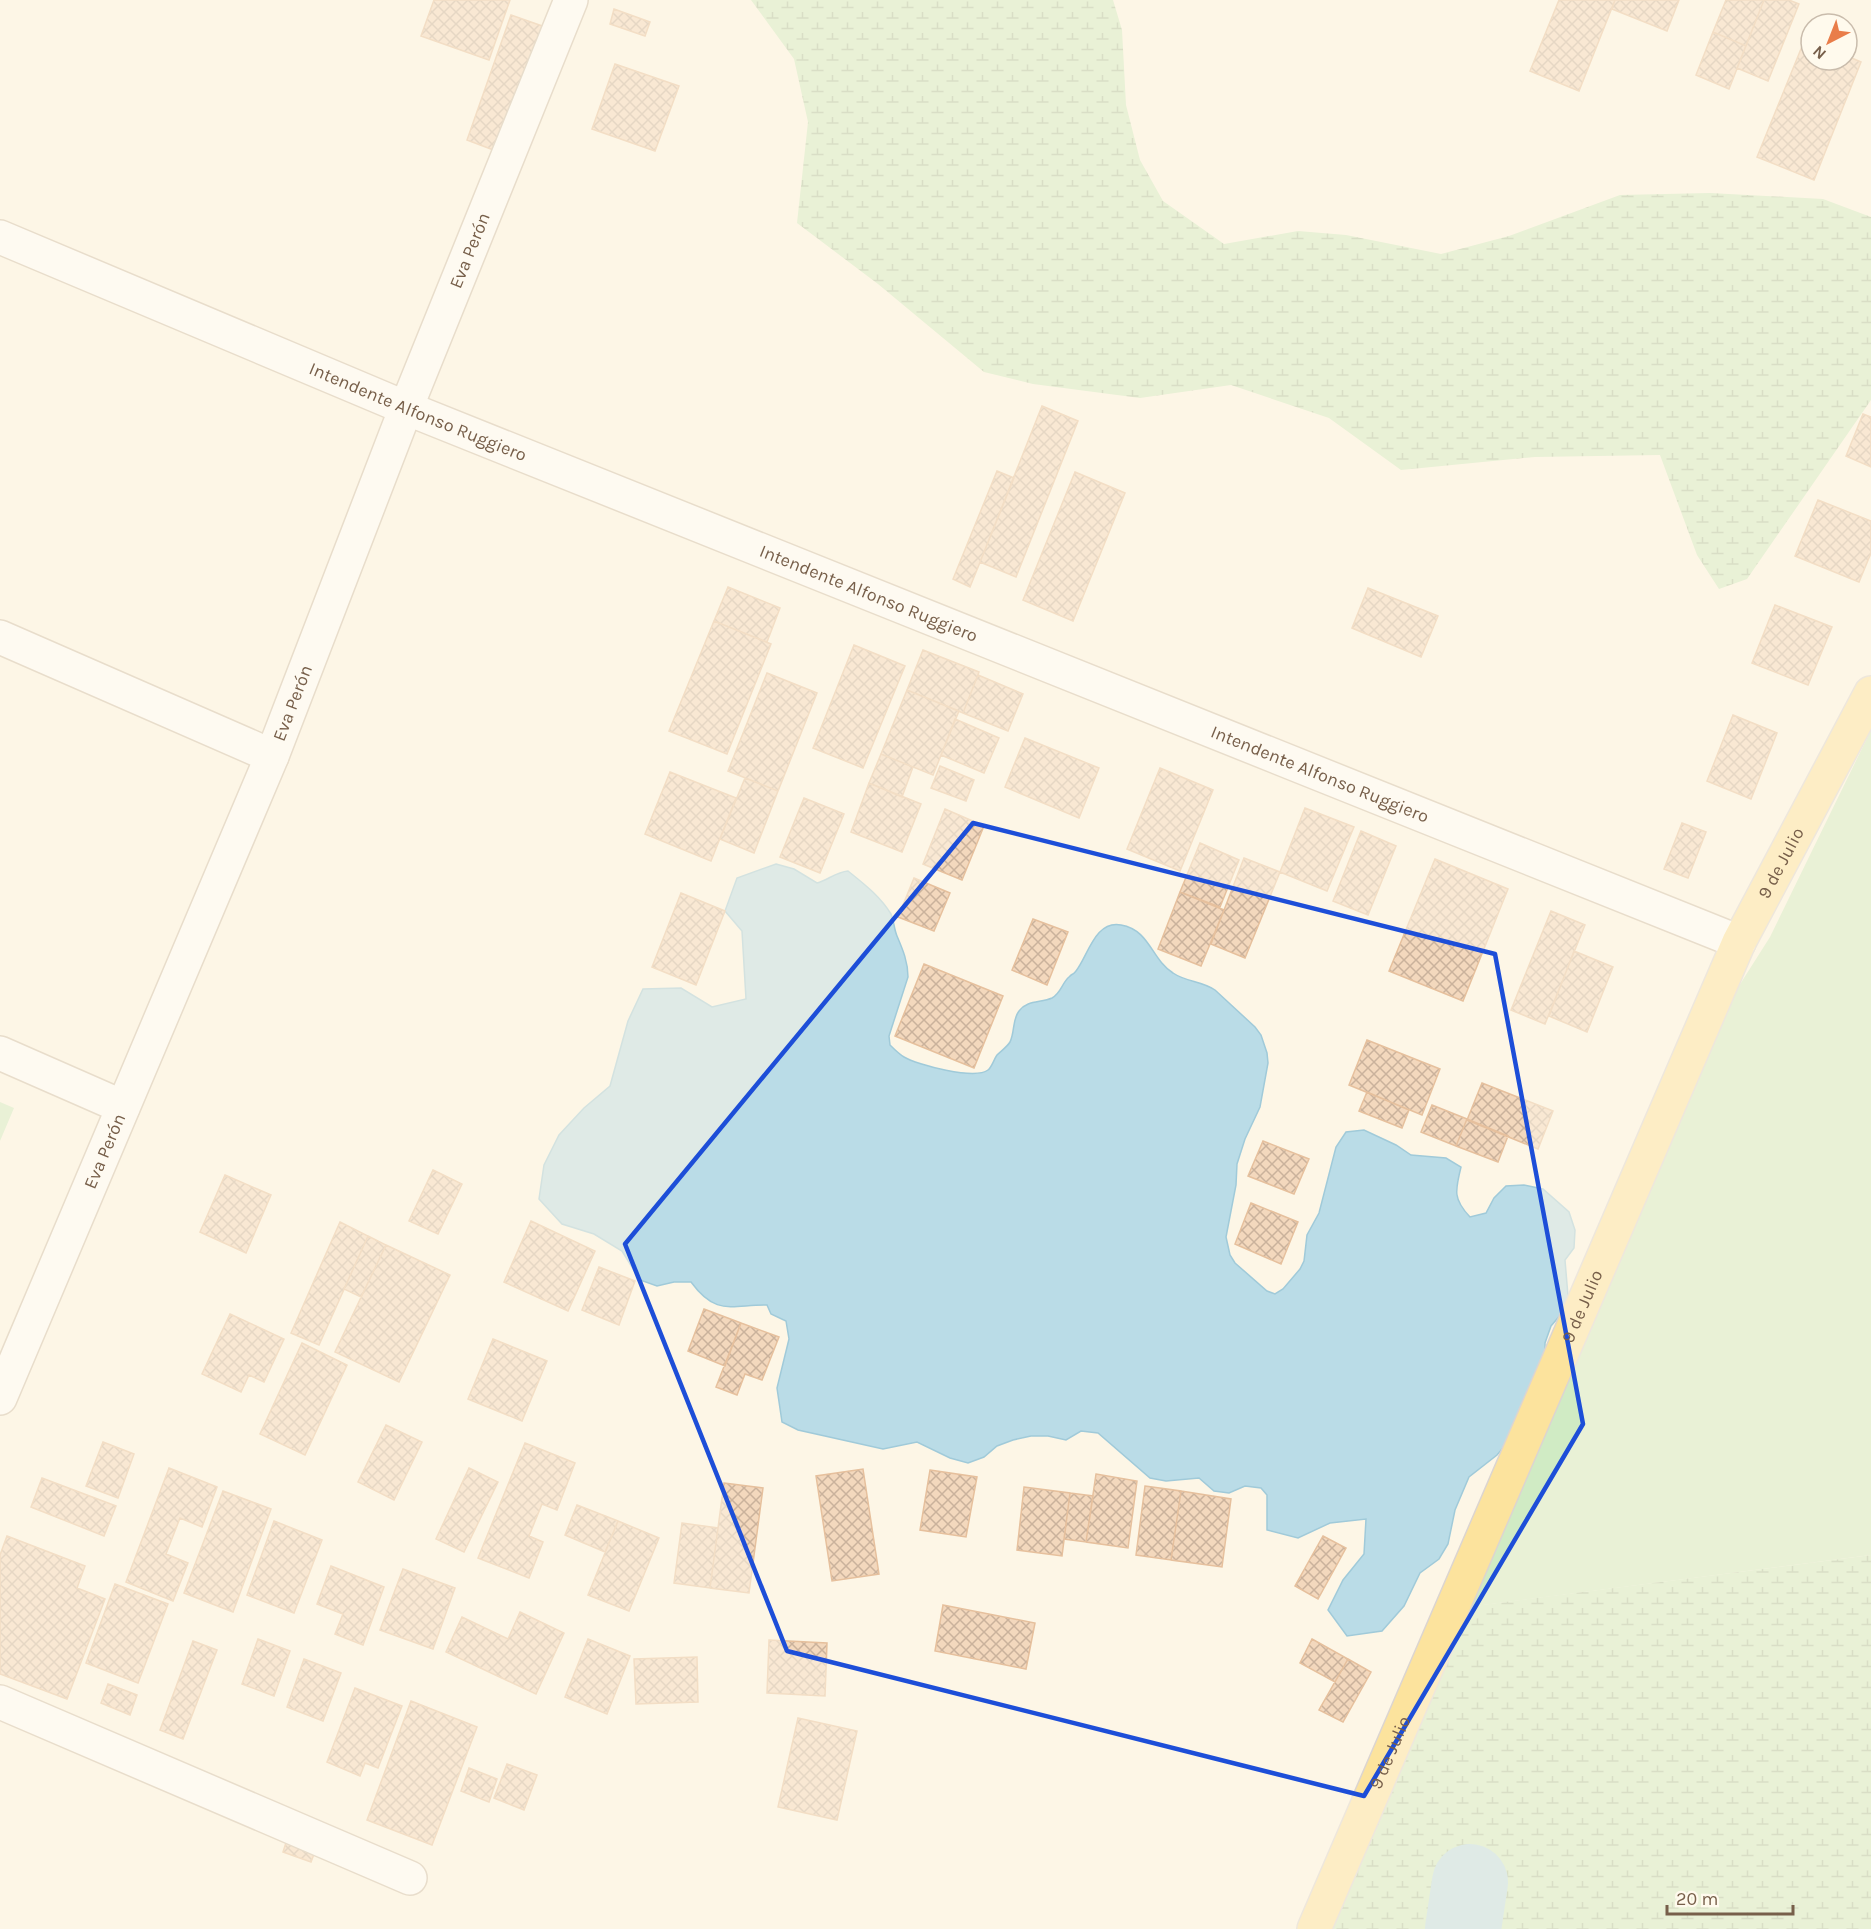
<svg xmlns="http://www.w3.org/2000/svg" width="1871" height="1929" viewBox="0 0 1871 1929" font-family="Karla,sans-serif">
	<style>
		.grass { fill: #d0ebc4 }
		.wetland { fill: url(#wetland-marsh) }
		.water { fill: #badce7; stroke: #a0cad9; stroke-width: 1.5 }
		.lines { fill: none; stroke-linecap: round; stroke-linejoin: round }
		.river { stroke: #badce7; stroke-width: 76 }
		.building { fill: url(#building-cross-hatch); stroke: #e6c09d; stroke-width: 1.5 }
		.minor-casing { stroke: #cfbfac; stroke-width: 36 }
		.major-casing { stroke: #dcd5d0; stroke-width: 36 }
		.minor { stroke: #fff; stroke-width: 33 }
		.major { stroke: #fce39d; stroke-width: 33 }
		.marked { fill: none; stroke: #1d4ed8; stroke-width: 4.5; stroke-linejoin: round }
		.labels { text-anchor: middle; stroke-width: 6; stroke-linejoin: round; paint-order: stroke }
		.street-label { font-size: 18px; fill: #775f4a; stroke: #fffaed }
	</style>
	<defs>
		<pattern id="wetland-marsh" width="20" height="14" patternUnits="userSpaceOnUse" patternTransform="scale(1.5)"><rect width="20" height="14" fill="#d0ebc4"/><path d="M1 5h8M5 5V1M11 12h8M15 12V8" fill="none" stroke="#aec2a1"/></pattern>
		<pattern id="building-cross-hatch" width="8" height="8" patternUnits="userSpaceOnUse" patternTransform="scale(1.5)"><rect width="8" height="8" fill="#f3d8bd"/><path d="M0 0l8 8M0 8l8-8" fill="none" stroke="#cab29c"/></pattern>
	</defs>
	<rect width="100%" height="100%" fill="#fdf6e6"/>
	<path class="grass" d="M 1871,730 L 1871,1555 L 1452,1609 L 1683,1074 L 1770,937 Z
		M 0,1102 L 14,1108 L 0,1141 Z"/>
	<path class="wetland" d="M 751,0 L 1113,0 L 1122,30 L 1126,105 L 1140,160 L 1163,201 L 1224,244 L 1298,231 L 1346,235 L 1441,254 L 1509,236 L 1620,195 L 1710,193 L 1823,199 L 1871,217 L 1871,400 L 1747,579 L 1719,589 L 1697,555 L 1660,455 L 1535,457 L 1401,470 L 1329,418 L 1231,385 L 1140,398 L 1033,384 L 984,372 L 878,284 L 797,223 L 808,122 L 794,59 Z
		M 1871,1555 L 1871,1929 L 1317,1929 L 1451,1609 Z"/>
	<path class="water" d="M 776,864 L 794,869 L 817,883 C 828,880 836,872 848,871 C 864,884 880,896 891,914 C 894,921 894,929 897,936 C 903,950 908,962 908,977 L 889,1036 L 890,1045 C 894,1049 899,1054 904,1057 C 917,1065 975,1080 988,1070 C 992,1067 994,1059 997,1055 C 1001,1051 1007,1047 1010,1042 C 1015,1032 1012,1020 1019,1011 C 1027,1000 1041,1003 1052,998 C 1061,993 1062,983 1069,977 C 1074,972 1072,976 1076,971 C 1088,956 1095,920 1121,925 C 1150,930 1151,959 1173,973 C 1186,982 1202,981 1215,990 L 1255,1027 L 1261,1035 L 1267,1053 L 1268,1063 L 1260,1107 L 1245,1139 L 1237,1164 L 1236,1185 L 1226,1237 L 1230,1255 L 1235,1263 L 1267,1291 L 1275,1294 L 1283,1289 L 1300,1269 L 1304,1261 L 1307,1235 L 1319,1213 L 1336,1147 L 1346,1132 L 1364,1130 L 1396,1145 L 1411,1155 L 1446,1158 L 1461,1167 C 1455,1191 1453,1199 1470,1217 L 1486,1213 L 1494,1198 L 1506,1186 L 1524,1185 L 1543,1189 L 1569,1212 L 1575,1230 L 1574,1248 L 1565,1260 L 1568,1296 L 1562,1313 L 1551,1326 L 1545,1343 L 1545,1361 L 1508,1442 L 1497,1455 L 1469,1477 L 1455,1510 L 1448,1544 L 1439,1559 L 1420,1573 L 1404,1606 L 1382,1631 L 1347,1636 L 1328,1610 L 1343,1580 L 1364,1554 L 1366,1519 L 1330,1523 L 1298,1538 L 1267,1530 L 1267,1495 L 1261,1488 L 1245,1486 L 1229,1493 L 1214,1491 L 1199,1478 L 1166,1481 L 1150,1478 L 1098,1433 L 1081,1431 L 1066,1440 L 1048,1436 L 1031,1436 L 1013,1440 L 997,1446 L 984,1457 L 968,1463 L 950,1458 L 917,1442 L 883,1449 L 798,1430 L 782,1422 L 777,1388 L 789,1339 L 786,1321 L 771,1314 L 767,1305 C 730,1305 716,1316 691,1282 L 674,1282 L 657,1286 L 640,1280 L 622,1251 L 594,1234 L 562,1224 L 539,1199 L 544,1165 L 559,1135 L 584,1108 L 610,1086 L 628,1021 L 643,989 L 681,988 L 712,1007 L 746,999 L 742,931 L 725,911 L 737,878 Z"/>
	<g class="lines">
		<path class="river" d="M 1463,1929 L 1470,1882"/>
	</g>
	<path class="building" d="M 434,0 L 510,0 L 489,60 L 421,36 Z
		M 1559,0 L 1615,0 L 1579,91 L 1530,71 Z
		M 1615,0 L 1679,0 L 1667,31 L 1612,9 Z
		M 1726,0 L 1764,0 L 1746,46 L 1713,32 Z
		M 1764,0 L 1789,0 L 1799,4 L 1768,81 L 1737,68 Z
		M 614,9 L 650,22 L 645,36 L 610,24 Z
		M 511,15 L 548,28 L 504,154 L 467,140 Z
		M 1713,32 L 1746,46 L 1729,89 L 1696,75 Z
		M 1805,39 L 1811,42 L 1811,60 L 1847,60 L 1847,56 L 1861,62 L 1814,180 L 1757,157 Z
		M 615,64 L 679,86 L 655,151 L 592,129 Z
		M 1042,406 L 1078,421 L 1016,577 L 980,562 Z
		M 1863,414 L 1871,417 L 1871,467 L 1846,456 Z
		M 997,471 L 1014,478 L 970,587 L 953,579 Z
		M 1075,472 L 1125,493 L 1073,621 L 1023,600 Z
		M 1818,500 L 1871,521 L 1871,553 L 1859,582 L 1795,556 Z
		M 728,587 L 780,608 L 767,642 L 714,621 Z
		M 1368,588 L 1438,616 L 1421,657 L 1352,628 Z
		M 1775,605 L 1832,627 L 1808,685 L 1752,663 Z
		M 714,621 L 771,644 L 727,754 L 669,731 Z
		M 854,645 L 905,666 L 863,768 L 813,748 Z
		M 923,650 L 979,672 L 963,713 L 907,690 Z
		M 767,673 L 817,693 L 778,791 L 728,771 Z
		M 978,675 L 1023,694 L 1008,731 L 963,713 Z
		M 907,690 L 959,711 L 933,775 L 881,754 Z
		M 1733,715 L 1777,733 L 1751,799 L 1707,781 Z
		M 955,719 L 999,738 L 984,773 L 941,755 Z
		M 1025,738 L 1099,768 L 1079,818 L 1005,787 Z
		M 881,754 L 913,767 L 902,797 L 869,783 Z
		M 940,766 L 974,780 L 966,801 L 931,788 Z
		M 1160,768 L 1213,790 L 1180,871 L 1127,849 Z
		M 670,772 L 736,798 L 711,861 L 645,834 Z
		M 745,778 L 778,791 L 754,853 L 720,839 Z
		M 869,783 L 921,804 L 902,852 L 851,832 Z
		M 804,798 L 844,814 L 820,873 L 780,857 Z
		M 1305,808 L 1354,827 L 1327,891 L 1280,872 Z
		M 945,809 L 984,826 L 962,880 L 923,864 Z
		M 1682,823 L 1706,832 L 1688,878 L 1664,869 Z
		M 1361,831 L 1396,846 L 1368,915 L 1333,901 Z
		M 1200,843 L 1239,860 L 1220,907 L 1180,892 Z
		M 1244,858 L 1280,872 L 1245,958 L 1211,944 Z
		M 1435,859 L 1508,889 L 1463,1001 L 1389,971 Z
		M 914,878 L 950,893 L 934,931 L 898,917 Z
		M 1180,892 L 1224,910 L 1201,966 L 1158,949 Z
		M 681,893 L 725,911 L 696,985 L 652,967 Z
		M 1551,911 L 1585,925 L 1545,1024 L 1511,1010 Z
		M 1033,919 L 1068,932 L 1047,985 L 1012,970 Z
		M 1574,951 L 1613,967 L 1587,1032 L 1549,1016 Z
		M 924,964 L 1003,996 L 974,1068 L 895,1036 Z
		M 1367,1040 L 1440,1069 L 1422,1115 L 1349,1085 Z
		M 1482,1083 L 1553,1111 L 1538,1149 L 1467,1120 Z
		M 1367,1092 L 1409,1110 L 1402,1128 L 1359,1111 Z
		M 1432,1105 L 1467,1119 L 1456,1146 L 1421,1132 Z
		M 1467,1119 L 1508,1136 L 1498,1162 L 1456,1146 Z
		M 1263,1141 L 1309,1159 L 1294,1194 L 1248,1176 Z
		M 433,1170 L 462,1184 L 438,1234 L 409,1221 Z
		M 225,1175 L 271,1195 L 246,1253 L 200,1232 Z
		M 1251,1203 L 1298,1222 L 1281,1264 L 1235,1244 Z
		M 531,1221 L 595,1251 L 568,1311 L 504,1282 Z
		M 340,1222 L 368,1236 L 319,1345 L 291,1333 Z
		M 368,1236 L 386,1245 L 361,1297 L 344,1289 Z
		M 386,1245 L 450,1275 L 399,1382 L 335,1352 Z
		M 599,1267 L 635,1281 L 619,1325 L 582,1310 Z
		M 704,1309 L 741,1323 L 725,1366 L 688,1351 Z
		M 230,1314 L 284,1339 L 264,1382 L 249,1375 L 241,1392 L 202,1374 Z
		M 741,1323 L 779,1337 L 762,1380 L 745,1374 L 737,1395 L 716,1387 Z
		M 493,1339 L 547,1361 L 522,1421 L 468,1399 Z
		M 302,1343 L 347,1365 L 305,1455 L 260,1434 Z
		M 386,1425 L 422,1442 L 394,1500 L 358,1482 Z
		M 103,1442 L 134,1454 L 118,1498 L 86,1486 Z
		M 525,1443 L 575,1463 L 557,1510 L 542,1504 L 529,1536 L 543,1542 L 529,1578 L 478,1558 Z
		M 169,1468 L 217,1487 L 202,1527 L 180,1518 L 166,1554 L 188,1563 L 173,1601 L 126,1582 Z
		M 469,1468 L 498,1482 L 464,1552 L 436,1539 Z
		M 863,1469 L 879,1574 L 832,1581 L 816,1476 Z
		M 930,1470 L 977,1477 L 966,1537 L 920,1530 Z
		M 1096,1474 L 1137,1481 L 1128,1548 L 1086,1542 Z
		M 42,1478 L 116,1506 L 104,1536 L 31,1507 Z
		M 724,1483 L 763,1488 L 749,1593 L 710,1588 Z
		M 1145,1486 L 1181,1491 L 1171,1560 L 1136,1555 Z
		M 1024,1487 L 1070,1493 L 1062,1556 L 1017,1550 Z
		M 223,1491 L 271,1509 L 233,1612 L 184,1593 Z
		M 1181,1491 L 1231,1499 L 1222,1567 L 1171,1560 Z
		M 1070,1493 L 1093,1496 L 1086,1542 L 1064,1539 Z
		M 577,1505 L 618,1521 L 605,1552 L 565,1535 Z
		M 274,1521 L 322,1540 L 294,1613 L 247,1595 Z
		M 618,1521 L 659,1538 L 629,1611 L 588,1595 Z
		M 682,1523 L 718,1528 L 710,1588 L 674,1583 Z
		M 7,1536 L 85,1566 L 77,1588 L 105,1599 L 67,1699 L 0,1674 L 0,1555 Z
		M 1323,1536 L 1346,1548 L 1318,1599 L 1295,1586 Z
		M 331,1566 L 384,1587 L 363,1645 L 335,1634 L 343,1614 L 317,1604 Z
		M 403,1569 L 455,1588 L 433,1649 L 380,1630 Z
		M 115,1584 L 168,1604 L 138,1683 L 86,1663 Z
		M 943,1605 L 1035,1623 L 1026,1669 L 935,1651 Z
		M 520,1612 L 564,1633 L 536,1694 L 446,1652 L 462,1617 L 508,1639 Z
		M 258,1639 L 290,1651 L 274,1696 L 242,1684 Z
		M 588,1639 L 630,1656 L 607,1714 L 565,1697 Z
		M 1312,1639 L 1348,1659 L 1335,1682 L 1300,1663 Z
		M 769,1640 L 827,1643 L 825,1696 L 767,1693 Z
		M 193,1641 L 217,1650 L 183,1739 L 160,1730 Z
		M 697,1657 L 698,1702 L 636,1704 L 634,1659 Z
		M 304,1659 L 341,1673 L 323,1721 L 287,1707 Z
		M 1348,1659 L 1371,1672 L 1343,1722 L 1319,1710 Z
		M 108,1684 L 137,1695 L 130,1715 L 101,1703 Z
		M 355,1688 L 402,1706 L 378,1768 L 365,1763 L 360,1776 L 327,1762 Z
		M 411,1701 L 477,1727 L 432,1845 L 367,1820 Z
		M 798,1718 L 857,1731 L 837,1820 L 778,1807 Z
		M 507,1764 L 537,1775 L 524,1810 L 494,1798 Z
		M 469,1768 L 497,1779 L 489,1802 L 461,1791 Z
		M 290,1830 L 319,1841 L 311,1862 L 283,1852 Z"/>
	<g class="lines">
		<g class="minor-casing">
			<g id="minor">
				<path id="s1" d="M 0,237 L 406,408 L 1739,942"/>
				<path d="M 0,637 L 272,756"/>
				<path d="M 0,1053 L 123,1107"/>
				<path id="s2" d="M 0,1398 L 272,756 L 406,408 L 571,0"/>
				<path d="M 0,1702 L 410,1878"/>
			</g>
		</g>
		<g class="major-casing">
			<g id="major">
				<path id="s3" d="M 1314,1929 L 1739,942 L 1871,693"/>
			</g>
		</g>
		<use href="#minor" class="minor"/>
		<use href="#major" class="major"/>
	</g>
	<path d="M0 0H1871V1929H0ZM 973,823 L 1495,954 L 1583,1424 L 1364,1796 L 787,1651 L 625,1244 Z" fill="#fdf6e6" fill-opacity=".55" fill-rule="evenodd"/>
	<path class="marked" d="M 973,823 L 1495,954 L 1583,1424 L 1364,1796 L 787,1651 L 625,1244 Z"/>
	<g class="labels">
		<g class="street-label">
			<text dy="6" stroke="none"><textPath href="#s2" startOffset="1240">Eva Perón</textPath></text>
			<text dy="6" stroke="none"><textPath href="#s1" startOffset="453">Intendente Alfonso Ruggiero</textPath></text>
			<text dy="6" stroke="none"><textPath href="#s1" startOffset="939">Intendente Alfonso Ruggiero</textPath></text>
			<text dy="6" stroke="none"><textPath href="#s2" startOffset="754">Eva Perón</textPath></text>
			<text dy="6" stroke="none"><textPath href="#s1" startOffset="1425">Intendente Alfonso Ruggiero</textPath></text>
			<text dy="6" stroke="none"><textPath href="#s3" startOffset="1164">9 de Julio</textPath></text>
			<text dy="6" stroke="none"><textPath href="#s2" startOffset="268">Eva Perón</textPath></text>
			<text dy="6" stroke="none"><textPath href="#s3" startOffset="678">9 de Julio</textPath></text>
			<text dy="6" stroke="none"><textPath href="#s3" startOffset="192">9 de Julio</textPath></text>
		</g>
	</g>
	<g transform="translate(1829 42) rotate(222)"><circle r="28" fill="#fffaed" stroke="#c9bcac" stroke-width="1.5"/>
	<path d="M0-4.5L10 22L0 15L-10 22Z" fill="#e97d49"/>
	<text y="-9" font-size="16" font-weight="bold" text-anchor="middle" fill="#775f4a">N</text>
	</g>
	<path d="M1667 1905v9h126v-9" fill="none" stroke="#775f4a" stroke-width="3"/>
	<text x="1676" y="1905" font-size="18" fill="#775f4a" stroke="#fffaed" stroke-width="4.5" paint-order="stroke">20 m</text>
</svg>
